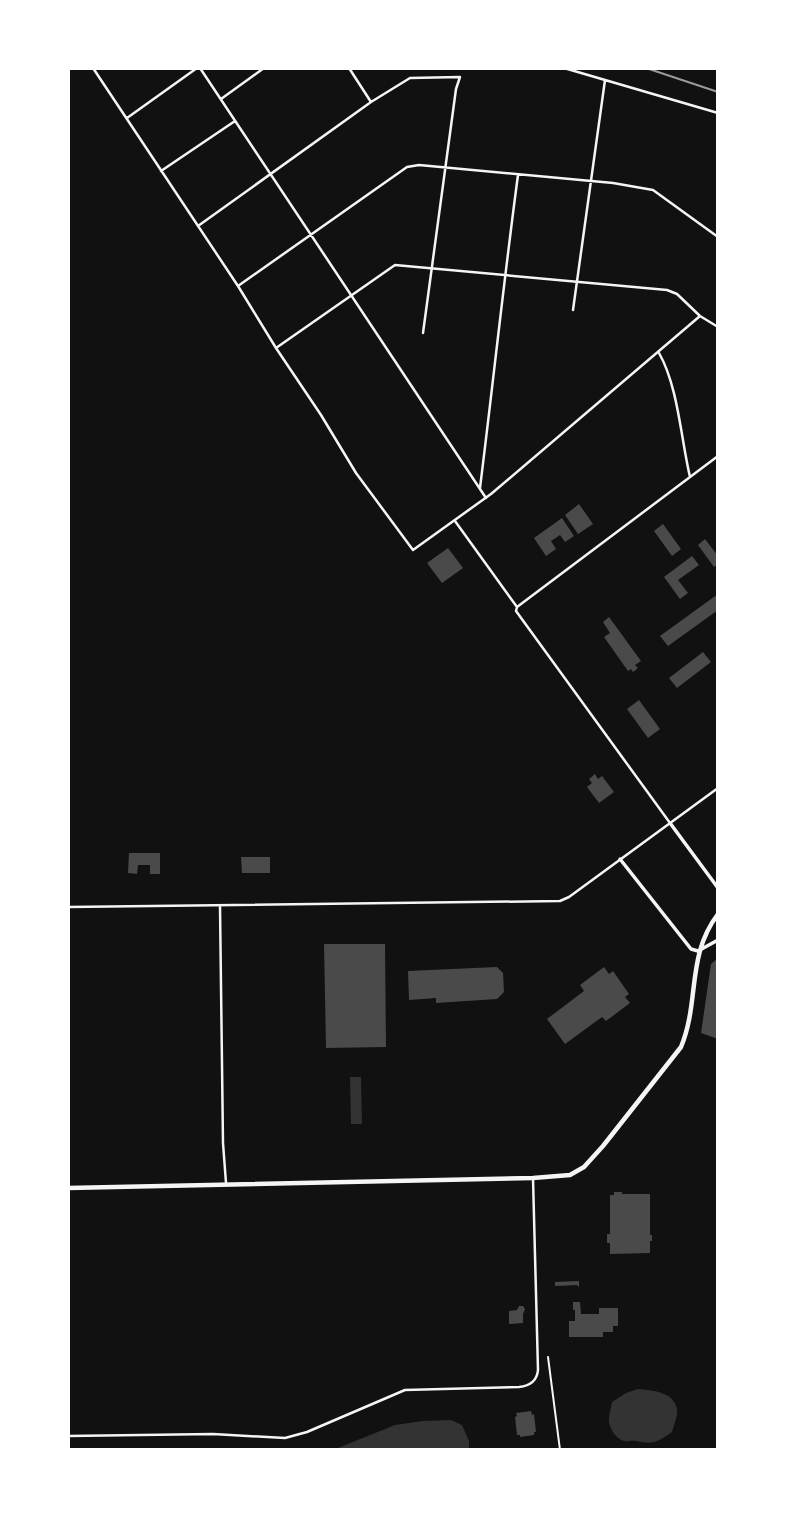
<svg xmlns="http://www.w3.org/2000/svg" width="786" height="1518" viewBox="0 0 786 1518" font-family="Commissioner,sans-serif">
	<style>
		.water { fill: #333 }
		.building { fill: #4a4a4a }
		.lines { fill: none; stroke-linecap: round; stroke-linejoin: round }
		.path { stroke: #f5f5f5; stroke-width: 2 }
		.minor { stroke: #f5f5f5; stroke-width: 2.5 }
		.tertiary { stroke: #f5f5f5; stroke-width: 3.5 }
		.secondary { stroke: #f5f5f5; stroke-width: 4.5 }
		.rail { stroke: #9a9a9a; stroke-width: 2 }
	</style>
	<rect width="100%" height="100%" fill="#111"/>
	<path class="water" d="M 350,1077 L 361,1077 L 362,1124 L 351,1124 Z
		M 638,1389 C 652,1390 674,1392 677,1409 C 678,1416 674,1425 672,1432 C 657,1442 654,1445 636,1441 C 631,1440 629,1442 624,1441 C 616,1439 608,1427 609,1419 C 609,1414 611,1408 612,1402 L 626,1393 Z
		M 451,1420 L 462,1425 L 469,1441 L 469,1450 L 333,1450 L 395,1425 L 423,1421 Z"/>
	<path class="building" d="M 579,504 L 593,524 L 578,534 L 565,515 Z
		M 562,518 L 574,536 L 565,542 L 560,535 L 551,541 L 556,549 L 546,556 L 534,538 Z
		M 663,524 L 681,549 L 672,556 L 654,531 Z
		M 705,539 L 718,556 L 718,564 L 714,567 L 698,545 Z
		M 448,548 L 463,568 L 442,583 L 427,563 Z
		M 692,556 L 699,565 L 678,580 L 688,593 L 680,599 L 664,577 Z
		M 718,594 L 718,610 L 668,646 L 660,636 Z
		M 609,617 L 641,661 L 635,665 L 638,668 L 633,672 L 631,669 L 628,671 L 604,637 L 610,633 L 603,622 Z
		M 703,652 L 711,662 L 677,688 L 669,678 Z
		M 639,700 L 660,729 L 648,738 L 627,709 Z
		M 595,774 L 598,779 L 602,776 L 614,792 L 599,803 L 587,787 L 592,783 L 589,779 Z
		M 129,853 L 160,853 L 160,874 L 150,874 L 150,865 L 138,865 L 137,874 L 128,873 Z
		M 241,857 L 270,857 L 270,873 L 242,873 Z
		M 324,944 L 385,944 L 386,1047 L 326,1048 Z
		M 718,958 L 718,1039 L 701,1033 L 711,964 Z
		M 497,967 L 503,973 L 504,992 L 497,999 L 436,1003 L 436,998 L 409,1000 L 408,971 Z
		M 604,967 L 609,974 L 613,971 L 629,994 L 625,997 L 630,1003 L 606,1021 L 602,1017 L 565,1044 L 547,1019 L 584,991 L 580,985 Z
		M 614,1192 L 622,1192 L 622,1194 L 650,1194 L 650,1235 L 652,1235 L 652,1241 L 650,1241 L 650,1253 L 610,1254 L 610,1243 L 607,1243 L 607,1234 L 610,1234 L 610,1195 L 614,1195 Z
		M 579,1281 L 579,1287 L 577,1285 L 555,1286 L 555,1282 Z
		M 573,1302 L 580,1302 L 581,1314 L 599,1314 L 599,1308 L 618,1308 L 618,1326 L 613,1326 L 613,1332 L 603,1332 L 603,1337 L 569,1337 L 569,1321 L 575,1321 L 575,1310 L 573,1310 Z
		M 519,1306 L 523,1306 L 525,1309 L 523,1314 L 523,1323 L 509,1324 L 509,1311 L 517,1310 Z
		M 531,1411 L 532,1415 L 534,1414 L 536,1432 L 534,1432 L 534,1435 L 520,1437 L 520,1435 L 517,1435 L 515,1417 L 517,1416 L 516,1413 Z"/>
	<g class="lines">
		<path class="path" d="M 548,1357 L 560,1450"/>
		<path class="minor" d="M 93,68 L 238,286 L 276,348 L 321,415 L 356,473 L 413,550 L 491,494 L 700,316
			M 200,68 L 486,498
			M 349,68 L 371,102
			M 564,68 L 718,113
			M 221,99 L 264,68
			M 127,118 L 197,68
			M 161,171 L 235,121
			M 198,226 L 371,102 L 410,78 L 460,77 L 456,89 L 423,333
			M 238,286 L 407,167 L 419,165 L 613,183 L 653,190 L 718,237
			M 573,310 L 605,80
			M 276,348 L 395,265 L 667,290 L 677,294 L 700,316 L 718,327
			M 659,353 C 678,386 681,439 690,477
			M 480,488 C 493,384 504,279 518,175
			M 455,521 L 517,607 L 516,611 L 670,823
			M 517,607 L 718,456
			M 220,906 L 223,1143 L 226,1183
			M 68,907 L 560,901 L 569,897 L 718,788
			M 68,1436 L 213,1434 L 285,1438 L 307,1432 L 405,1390 L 519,1387 C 529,1386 537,1381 538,1370 L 533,1178"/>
		<path class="tertiary" d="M 670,823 L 718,888
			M 620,859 L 691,949 L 698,951 L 718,940"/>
		<path class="secondary" d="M 68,1188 L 533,1178 L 570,1175 L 584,1167 L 603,1146 L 681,1047 C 700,1001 686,956 718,914"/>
		<path class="rail" d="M 646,68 L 718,92"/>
	</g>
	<rect width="786" height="1518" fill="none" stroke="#ffffff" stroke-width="140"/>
</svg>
